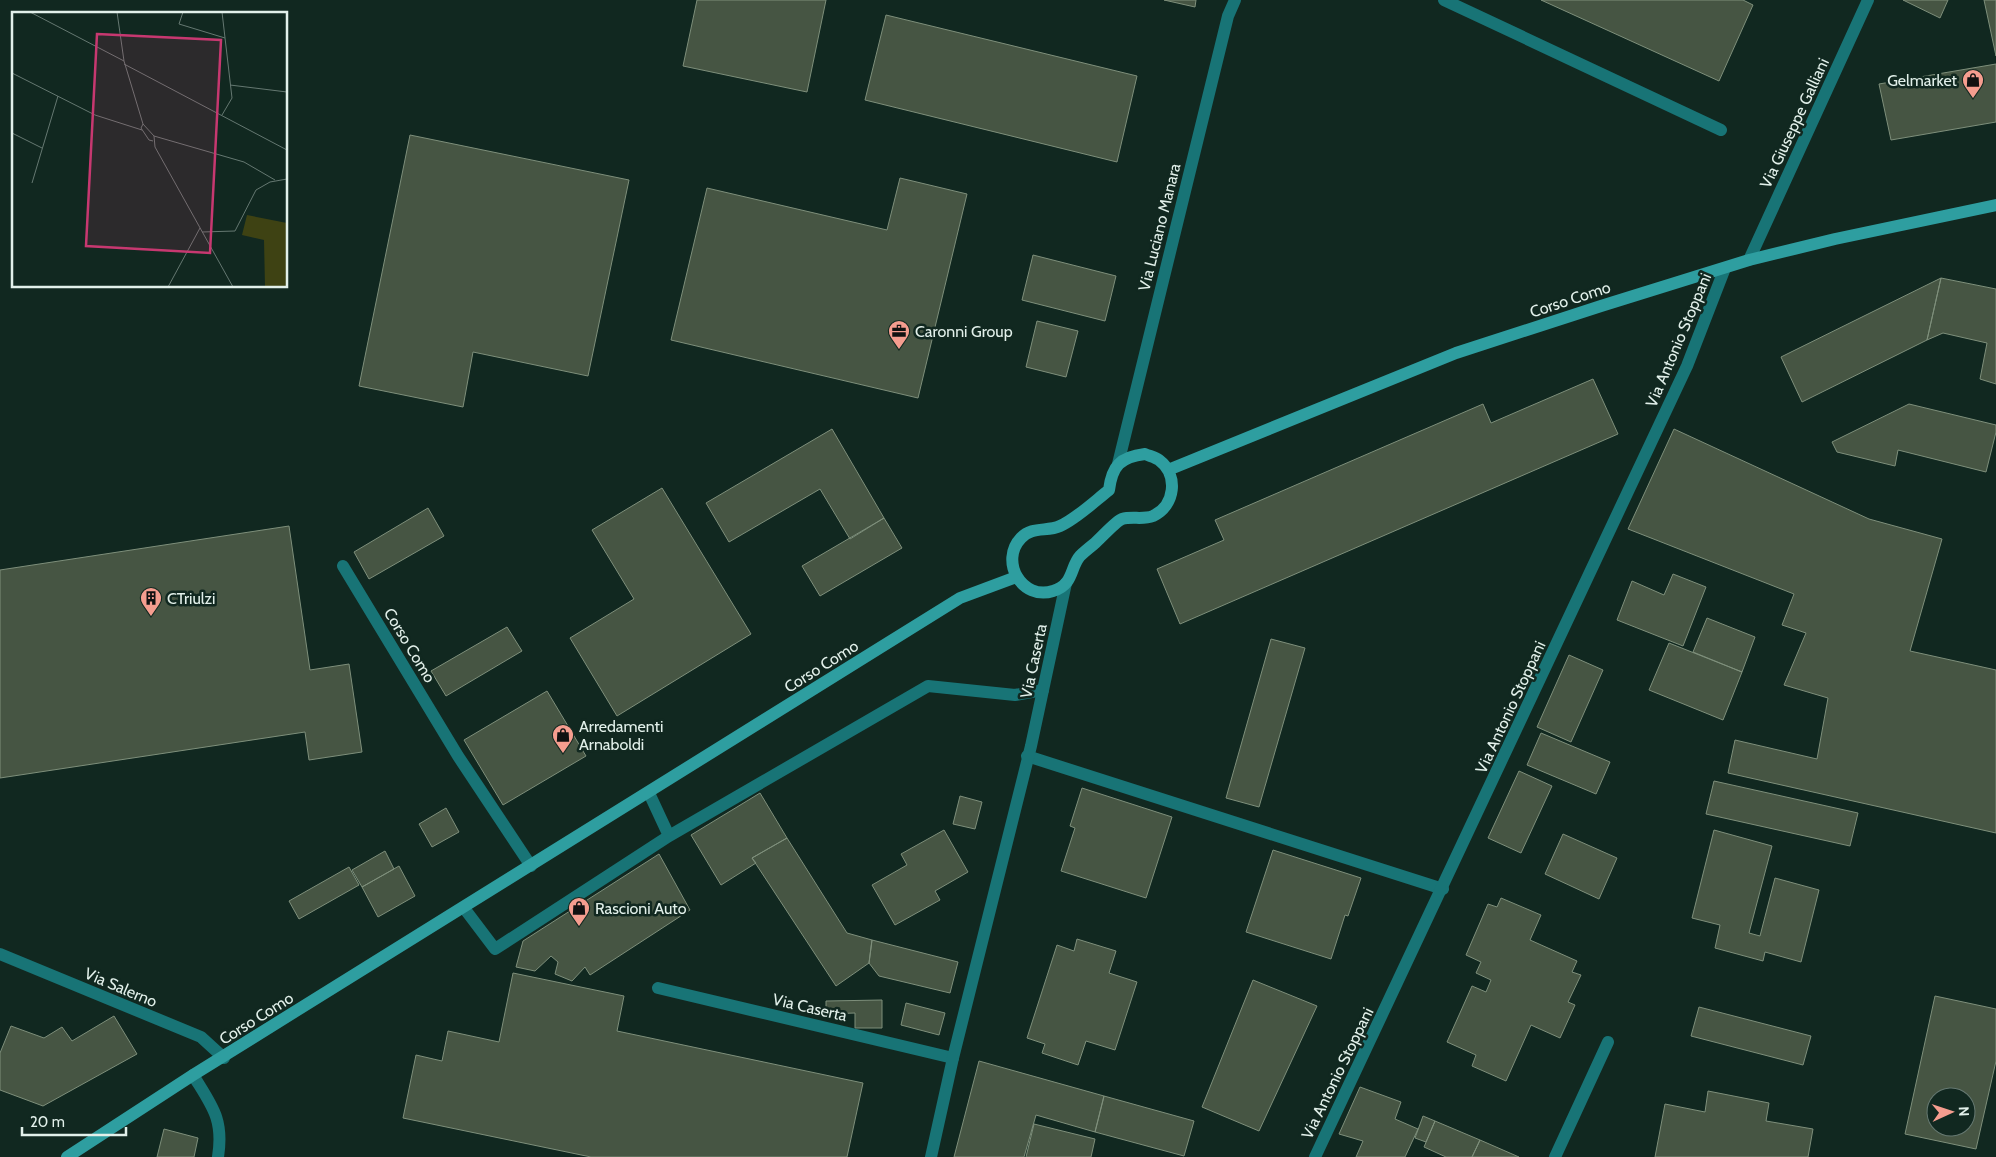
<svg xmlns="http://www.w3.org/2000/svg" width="1996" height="1157" viewBox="0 0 1996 1157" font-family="Cabin,sans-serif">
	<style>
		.building { fill: #465543; stroke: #7e8f7b; fill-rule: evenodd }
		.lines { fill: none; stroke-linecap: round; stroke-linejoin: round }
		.lane { stroke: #187476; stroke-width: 12 }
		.street { stroke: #187476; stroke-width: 12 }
		.secondary { stroke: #2e9ea0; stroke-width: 12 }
		.labels { text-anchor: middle; stroke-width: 5; stroke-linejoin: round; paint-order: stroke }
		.poi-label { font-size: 16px; fill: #e2f0ea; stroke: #112820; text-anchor: start }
		.street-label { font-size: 16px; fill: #e2f0ea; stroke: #112820 }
		.inset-road { fill: none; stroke: #657871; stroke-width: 1 }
		.view { fill: #c73870; fill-opacity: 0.15; stroke: #c73870; stroke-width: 2.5 }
		.inset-edge { fill: none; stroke: #e2f0ea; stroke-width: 2.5 }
	</style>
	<rect width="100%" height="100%" fill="#112820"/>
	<path class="building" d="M 697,0 L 826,0 L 807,92 L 683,66 Z
		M 1164,0 L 1196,0 L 1195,7 Z
		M 1541,0 L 1743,0 L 1753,5 L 1719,81 Z
		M 1903,0 L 1948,0 L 1940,18 Z
		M 1984,0 L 1996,0 L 1996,56 Z
		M 886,15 L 1137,76 L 1117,162 L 865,100 Z
		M 1996,64 L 1996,122 L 1891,140 L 1879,84 Z
		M 410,135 L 629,180 L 588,376 L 473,352 L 463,407 L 359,386 Z
		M 900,178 L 967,194 L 918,398 L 671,340 L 707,188 L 887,230 Z
		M 1033,255 L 1116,276 L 1105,321 L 1022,300 Z
		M 1941,278 L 1996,289 L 1996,384 L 1980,379 L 1987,343 L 1943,333 L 1927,340 Z
		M 1941,278 L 1927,340 L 1802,402 L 1781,357 Z
		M 1037,321 L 1078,331 L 1066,377 L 1026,367 Z
		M 1593,379 L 1618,434 L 1180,624 L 1157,569 L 1224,540 L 1215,520 L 1483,404 L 1491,423 Z
		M 1909,404 L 1996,425 L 1996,432 L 1986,472 L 1898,450 L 1895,466 L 1837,452 L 1832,442 Z
		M 832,429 L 884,518 L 850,539 L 820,489 L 729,542 L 706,503 Z
		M 1674,429 L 1869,519 L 1942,539 L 1910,651 L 1996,670 L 1996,833 L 1728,773 L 1735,740 L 1817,759 L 1828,698 L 1784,685 L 1806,633 L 1782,625 L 1794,594 L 1628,529 Z
		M 662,488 L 751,634 L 617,716 L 570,638 L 634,599 L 592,530 Z
		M 428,508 L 444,536 L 369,579 L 354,552 Z
		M 884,518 L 902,548 L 820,596 L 802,566 Z
		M 289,526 L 310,670 L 349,664 L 362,752 L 309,760 L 305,732 L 0,778 L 0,570 Z
		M 1673,574 L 1706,587 L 1683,646 L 1617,620 L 1632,581 L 1664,595 Z
		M 1707,618 L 1755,637 L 1742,672 L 1693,652 Z
		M 507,627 L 522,651 L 446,696 L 431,671 Z
		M 1271,639 L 1305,648 L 1259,807 L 1226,798 Z
		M 1669,643 L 1742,672 L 1723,720 L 1649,690 Z
		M 1569,655 L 1603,670 L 1571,742 L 1537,727 Z
		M 547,691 L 586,756 L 503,805 L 464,740 Z
		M 1541,733 L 1610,762 L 1596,794 L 1527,765 Z
		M 1519,771 L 1552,786 L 1521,853 L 1488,838 Z
		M 1714,781 L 1858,813 L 1850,846 L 1706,814 Z
		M 1082,788 L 1172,817 L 1146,898 L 1061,871 L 1075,828 L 1070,826 Z
		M 760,793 L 787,838 L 752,858 L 756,863 L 721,885 L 691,835 Z
		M 960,796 L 982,802 L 975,829 L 953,824 Z
		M 446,808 L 459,832 L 432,847 L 419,824 Z
		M 944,830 L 968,872 L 935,891 L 940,900 L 895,925 L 872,885 L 907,865 L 901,854 Z
		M 1714,830 L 1772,846 L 1749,933 L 1760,936 L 1775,878 L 1819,890 L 1801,962 L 1765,952 L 1763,961 L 1715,948 L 1720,925 L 1692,918 Z
		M 1563,834 L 1617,858 L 1599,899 L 1545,874 Z
		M 787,838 L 847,933 L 872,940 L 869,963 L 836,986 L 752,858 Z
		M 1273,850 L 1361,878 L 1348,916 L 1345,915 L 1331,959 L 1246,932 Z
		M 385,851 L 394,869 L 362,887 L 352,870 Z
		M 659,854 L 690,910 L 590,975 L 585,967 L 572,981 L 555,974 L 558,962 L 551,956 L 535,971 L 516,967 L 523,941 Z
		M 399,866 L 415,896 L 378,917 L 362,887 Z
		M 349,867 L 359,885 L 299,919 L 289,901 Z
		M 1501,898 L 1541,915 L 1530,940 L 1577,961 L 1572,972 L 1581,975 L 1568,1002 L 1575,1005 L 1560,1038 L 1531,1025 L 1506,1081 L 1472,1066 L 1476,1055 L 1447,1042 L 1472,986 L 1486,992 L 1491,980 L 1476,973 L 1481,962 L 1466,955 L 1488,904 L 1497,907 Z
		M 1077,939 L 1116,951 L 1109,973 L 1137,982 L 1115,1050 L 1086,1041 L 1078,1065 L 1042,1053 L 1045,1044 L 1027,1038 L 1057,945 L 1074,951 Z
		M 872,940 L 958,962 L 950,993 L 879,976 L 869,963 Z
		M 513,973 L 624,996 L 617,1031 L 863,1083 L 847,1157 L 591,1157 L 403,1118 L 416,1055 L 442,1061 L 448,1031 L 499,1042 Z
		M 1253,980 L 1317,1006 L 1259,1131 L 1202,1107 Z
		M 1935,996 L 1996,1009 L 1996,1061 L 1976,1149 L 1905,1134 ZM 1936,1097 L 1966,1097 L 1966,1127 L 1936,1127 Z
		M 882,1000 L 882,1028 L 855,1028 L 855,1013 L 826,1014 L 826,1001 Z
		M 906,1003 L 945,1013 L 939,1035 L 901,1025 Z
		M 1699,1007 L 1811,1036 L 1803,1065 L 1691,1036 Z
		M 114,1016 L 137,1054 L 43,1106 L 0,1090 L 0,1053 L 11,1026 L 44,1038 L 62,1027 L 72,1041 Z
		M 979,1061 L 1104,1096 L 1095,1132 L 1036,1115 L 1024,1157 L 954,1157 Z
		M 1360,1087 L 1401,1102 L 1395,1119 L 1418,1129 L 1405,1157 L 1356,1157 L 1363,1141 L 1339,1134 Z
		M 1708,1091 L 1769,1103 L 1766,1121 L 1813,1129 L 1808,1157 L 1655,1157 L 1665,1104 L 1705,1112 Z
		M 1104,1096 L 1194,1121 L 1184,1156 L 1095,1132 Z
		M 1423,1116 L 1435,1121 L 1426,1142 L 1415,1138 Z
		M 1435,1121 L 1480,1140 L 1472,1157 L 1446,1157 L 1424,1147 Z
		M 1034,1124 L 1095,1139 L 1091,1157 L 1026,1157 Z
		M 164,1129 L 198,1138 L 194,1157 L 157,1157 Z
		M 1480,1140 L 1519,1157 L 1472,1157 Z"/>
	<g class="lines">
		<path class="lane" d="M 1444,0 L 1721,130
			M 343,566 L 458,756 L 531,866
			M 1027,756 L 1443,889
			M 649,793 L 669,836 L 928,686 L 1015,695 L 1043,690
			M 464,908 L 495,949 L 669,836
			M 658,988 L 953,1058
			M 1555,1157 L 1608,1042"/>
		<path class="street" d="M 1749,260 L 1868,0
			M 1118,464 L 1228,16 L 1235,0
			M 0,954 L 201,1037 L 224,1058
			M 193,1075 C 212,1106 224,1119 218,1157
			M 931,1157 L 953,1058 L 1031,746 L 1066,583
			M 1315,1157 L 1687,366 L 1725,268"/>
		<path class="secondary" d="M 1145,454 C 1149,456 1155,457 1159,460 C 1179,475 1175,506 1153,516 C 1143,520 1132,516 1122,519 C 1116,521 1101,538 1094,544 C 1089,548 1084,552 1080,556 C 1070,567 1074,585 1053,591 C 1022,601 999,561 1021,538 C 1032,526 1047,532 1060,526 C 1076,519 1095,501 1109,490 C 1112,466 1120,457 1145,454 Z
			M 1168,470 L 1456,353 L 1601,306 L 1749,260 L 1835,239 L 1996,205
			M 67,1157 L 193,1075 L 960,598 L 1016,577"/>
	</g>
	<defs>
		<g id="shop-pin" transform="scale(1.125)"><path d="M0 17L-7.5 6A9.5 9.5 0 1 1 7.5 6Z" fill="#f59d8f" stroke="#112820"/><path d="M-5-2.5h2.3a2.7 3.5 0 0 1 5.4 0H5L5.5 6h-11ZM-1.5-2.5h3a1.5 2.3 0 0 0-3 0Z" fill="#111"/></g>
		<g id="office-pin" transform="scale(1.125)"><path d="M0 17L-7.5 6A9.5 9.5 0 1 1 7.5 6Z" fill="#f59d8f" stroke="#112820"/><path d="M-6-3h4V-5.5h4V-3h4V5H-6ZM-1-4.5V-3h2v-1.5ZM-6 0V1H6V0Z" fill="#111"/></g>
		<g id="building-pin" transform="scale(1.125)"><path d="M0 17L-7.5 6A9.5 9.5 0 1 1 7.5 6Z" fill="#f59d8f" stroke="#112820"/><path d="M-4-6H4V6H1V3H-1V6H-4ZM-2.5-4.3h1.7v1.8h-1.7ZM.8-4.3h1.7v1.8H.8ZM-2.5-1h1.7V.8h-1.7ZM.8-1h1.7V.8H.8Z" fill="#111"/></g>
	</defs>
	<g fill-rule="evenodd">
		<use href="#shop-pin" x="1973" y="80"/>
		<use href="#office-pin" x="899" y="331"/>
		<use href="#building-pin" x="151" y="598"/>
		<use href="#shop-pin" x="563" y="735"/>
		<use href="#shop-pin" x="579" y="908"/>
	</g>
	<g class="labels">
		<g class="poi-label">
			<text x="1957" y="86" text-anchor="end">Gelmarket</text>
			<text x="915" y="337">Caronni Group</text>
			<text x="167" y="604">CTriulzi</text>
			<text x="579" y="732">Arredamenti<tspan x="579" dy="18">Arnaboldi</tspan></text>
			<text x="595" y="914">Rascioni Auto</text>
		</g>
		<g class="street-label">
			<text transform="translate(1794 123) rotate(-65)" y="6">Via Giuseppe Galliani</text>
			<text transform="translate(1159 227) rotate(-76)" y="6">Via Luciano Manara</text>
			<text transform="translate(1570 299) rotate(-18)" y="6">Corso Como</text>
			<text transform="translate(1678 340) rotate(-67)" y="6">Via Antonio Stoppani</text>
			<text transform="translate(410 645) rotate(59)" y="6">Corso Como</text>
			<text transform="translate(1033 661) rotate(-78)" y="6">Via Caserta</text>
			<text transform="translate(821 666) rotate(-32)" y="6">Corso Como</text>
			<text transform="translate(1510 707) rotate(-65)" y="6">Via Antonio Stoppani</text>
			<text transform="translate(121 987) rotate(23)" y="6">Via Salerno</text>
			<text transform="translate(810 1007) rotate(13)" y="6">Via Caserta</text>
			<text transform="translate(256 1018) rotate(-32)" y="6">Corso Como</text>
			<text transform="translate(1337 1073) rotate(-64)" y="6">Via Antonio Stoppani</text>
		</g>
	</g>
	<g transform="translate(12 12)">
		<rect width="275" height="275" fill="#112820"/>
		<path d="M 235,203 L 275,211 L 275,275 L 253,275 L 252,228 L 230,223 Z" fill="#3e4213"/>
		<path class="inset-road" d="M 18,0 L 112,49M 105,0 L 112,49 L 131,112 L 129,116 L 137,128 L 141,129M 171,0 L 167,12 L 213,26M 210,0 L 220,86 L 210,103M 112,52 L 275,138M 0,61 L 83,103 L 130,118M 218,73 L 275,80M 131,112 L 142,124 L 143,135 L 221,275M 0,121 L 30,136M 142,124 L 232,150 L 263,168M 20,171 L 46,84M 190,220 L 223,219 L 244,178 L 258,170 L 275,167M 156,275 L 188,216"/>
		<path class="view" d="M 85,22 L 209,28 L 198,241 L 74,234 Z"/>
		<rect width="275" height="275" class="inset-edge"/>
	</g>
	<g transform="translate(1951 1112) rotate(87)"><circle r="24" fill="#112820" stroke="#657871"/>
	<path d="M0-4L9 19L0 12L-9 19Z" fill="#f59d8f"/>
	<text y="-8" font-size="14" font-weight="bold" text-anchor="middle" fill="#e2f0ea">N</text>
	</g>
	<path d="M22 1127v8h104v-8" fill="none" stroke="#e2f0ea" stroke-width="2.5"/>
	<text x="30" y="1127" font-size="15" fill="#e2f0ea" stroke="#112820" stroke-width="4" paint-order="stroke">20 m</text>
</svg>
